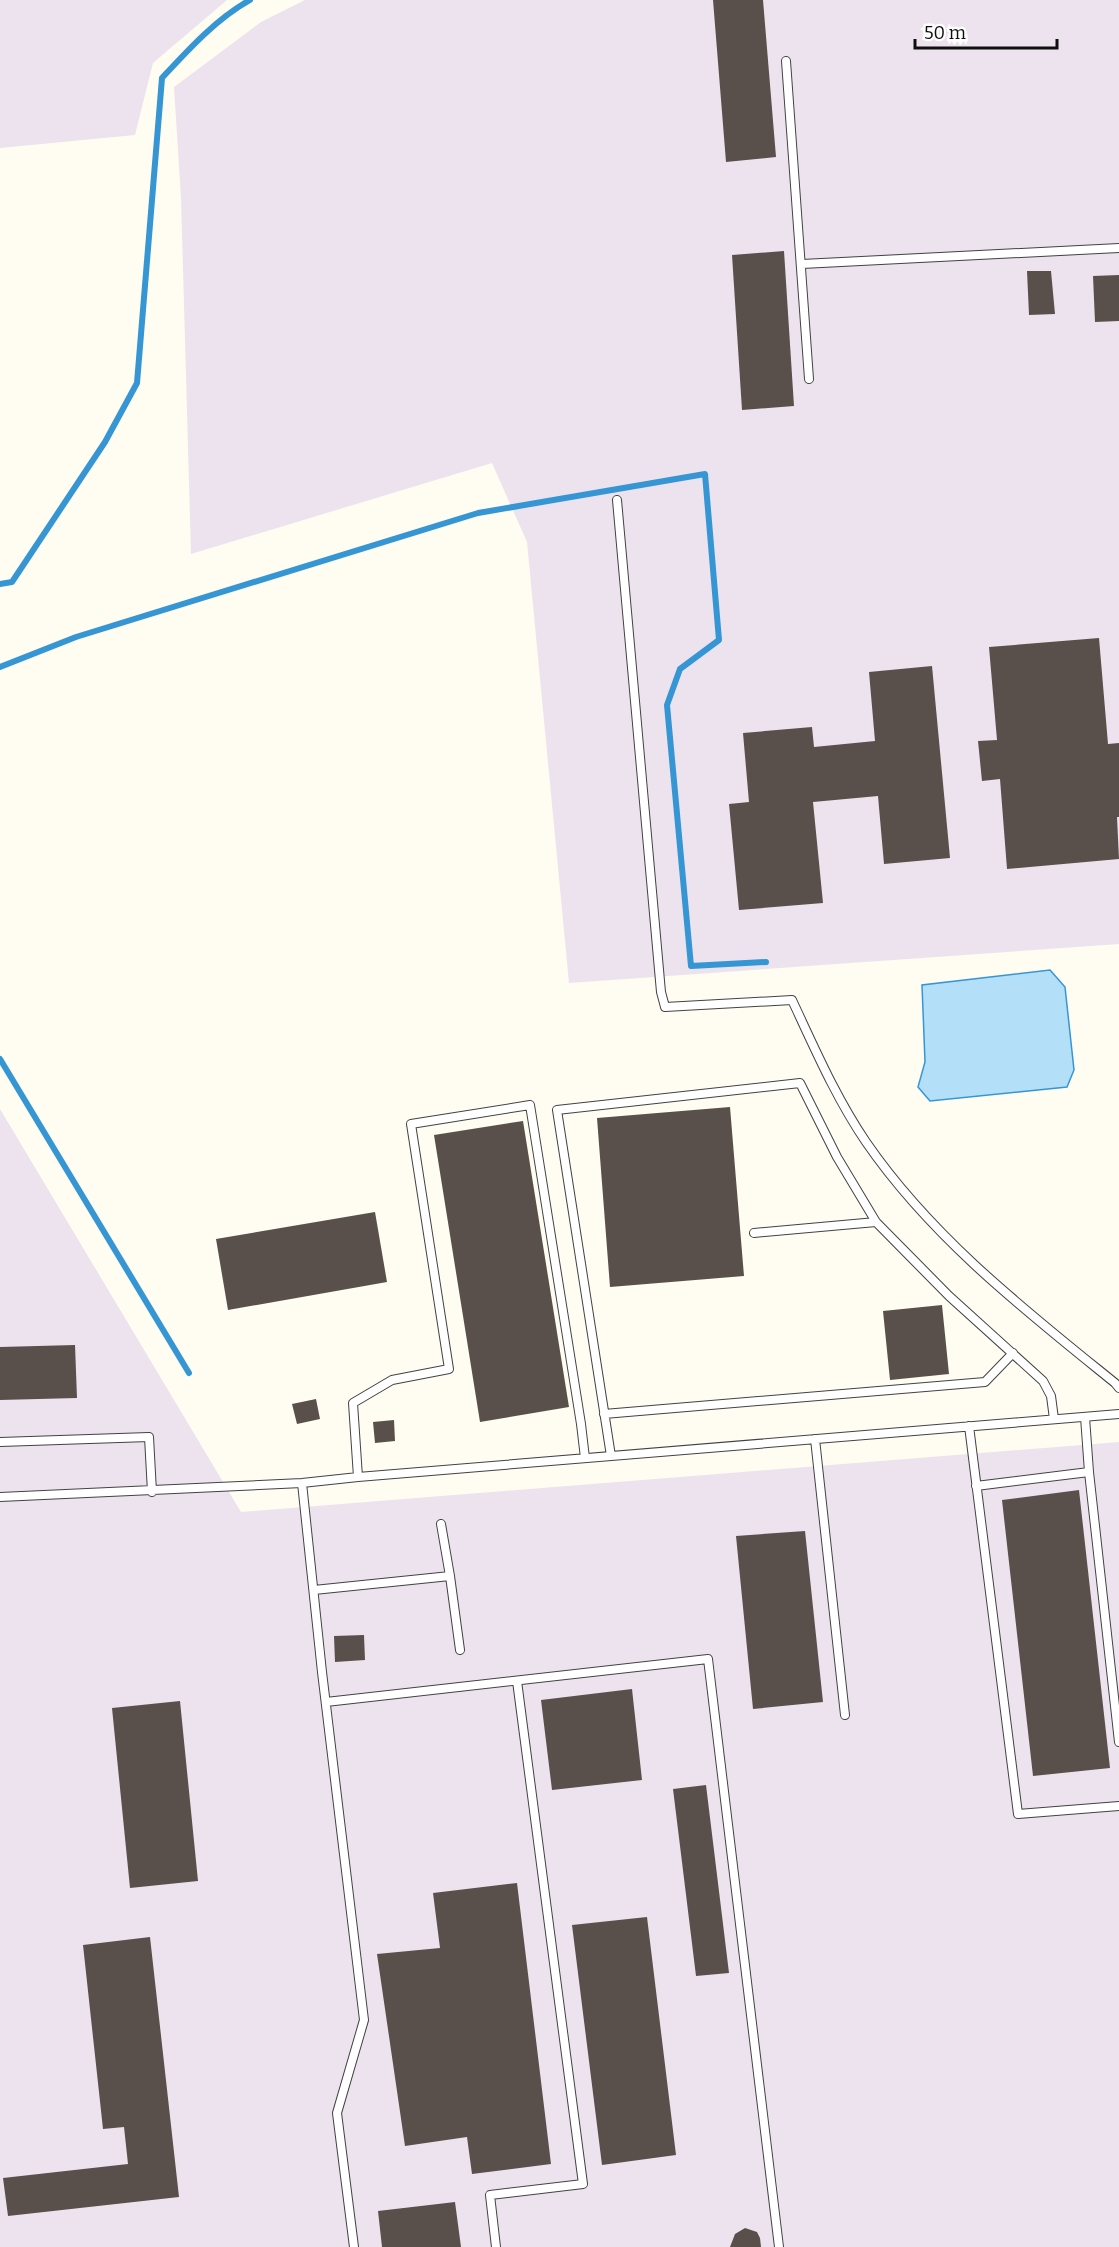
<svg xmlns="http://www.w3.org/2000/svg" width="1119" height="2247" viewBox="0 0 1119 2247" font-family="Bitter,serif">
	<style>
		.industrial { fill: #ede3ee }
		.water { fill: #b3dff9; stroke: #3696d4; stroke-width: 1.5 }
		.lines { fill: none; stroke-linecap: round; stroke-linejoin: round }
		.stream { stroke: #3696d4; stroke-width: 6 }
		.building { fill: #59504b }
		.service-casing { stroke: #424242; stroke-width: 10 }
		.service { stroke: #fff; stroke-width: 8 }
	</style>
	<rect width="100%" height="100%" fill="#fffcf1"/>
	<path class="industrial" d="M 0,0 L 227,0 L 153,63 L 135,135 L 0,148 Z
		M 305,0 L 1119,0 L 1119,944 L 569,983 L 527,542 L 492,463 L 191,554 L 181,198 L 174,87 L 261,22 Z
		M 0,1109 L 241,1512 L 1119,1442 L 1119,2247 L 0,2247 Z"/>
	<path class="water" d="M 1050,970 L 1065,987 L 1074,1070 L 1067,1087 L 930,1101 L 918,1087 L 925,1062 L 922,985 Z"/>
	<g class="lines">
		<path class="stream" d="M 0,584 L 12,582 L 105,442 L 137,383 L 162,78 C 188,50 216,19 250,0
			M 0,667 L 76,637 L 478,513 L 705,474 L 719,640 L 680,669 L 667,705 L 691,966 L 766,962
			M 0,1059 L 189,1373"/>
	</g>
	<path class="building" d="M 713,0 L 763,0 L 776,157 L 726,162 Z
		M 784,251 L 794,406 L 742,410 L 732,255 Z
		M 1027,271 L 1051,271 L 1055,314 L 1029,315 Z
		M 1119,275 L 1119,321 L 1095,322 L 1093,276 Z
		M 1099,638 L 1108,744 L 1119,743 L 1119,817 L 1117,817 L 1119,859 L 1007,869 L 1000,779 L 982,781 L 978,741 L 997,740 L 989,647 Z
		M 932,666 L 950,858 L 884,864 L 878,796 L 813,802 L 823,903 L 739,910 L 729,804 L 749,802 L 743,733 L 812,727 L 814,747 L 875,741 L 869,672 Z
		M 730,1107 L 744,1276 L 610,1287 L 597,1118 Z
		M 523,1121 L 569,1407 L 480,1422 L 434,1135 Z
		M 375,1212 L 387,1282 L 228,1310 L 216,1239 Z
		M 942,1305 L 949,1374 L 890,1380 L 883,1311 Z
		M 75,1345 L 77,1398 L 0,1400 L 0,1347 Z
		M 316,1399 L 320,1419 L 297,1424 L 292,1404 Z
		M 394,1420 L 395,1441 L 375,1443 L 373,1422 Z
		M 1079,1490 L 1110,1768 L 1033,1776 L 1002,1500 Z
		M 805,1531 L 823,1702 L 753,1709 L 736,1536 Z
		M 364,1635 L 365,1660 L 335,1662 L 334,1636 Z
		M 632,1689 L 642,1780 L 552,1790 L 541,1700 Z
		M 180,1701 L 198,1881 L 130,1888 L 112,1708 Z
		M 706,1785 L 729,1973 L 696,1976 L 673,1789 Z
		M 517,1883 L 551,2164 L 472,2174 L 467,2137 L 405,2146 L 377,1954 L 440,1948 L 433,1893 Z
		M 647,1917 L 676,2155 L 602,2165 L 572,1925 Z
		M 150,1937 L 179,2197 L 8,2216 L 3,2178 L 128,2164 L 124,2127 L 103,2129 L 83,1945 Z
		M 455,2202 L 461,2247 L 382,2247 L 378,2211 Z
		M 745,2228 L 757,2232 L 760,2238 L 761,2247 L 730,2247 L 735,2234 Z"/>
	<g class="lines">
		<g class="service-casing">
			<path id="service" d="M 786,61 L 809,379
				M 802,264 L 1119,248
				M 617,500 L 661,992 L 665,1007 L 792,1000 C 815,1049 836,1098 866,1142 C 932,1238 1026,1311 1115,1383 L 1119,1388
				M 754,1233 L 876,1222
				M 604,1414 L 985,1382 L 1013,1353
				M 1085,1417 L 1089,1472 L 1119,1742
				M 969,1426 L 1018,1814 L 1119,1806
				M 815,1439 L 845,1715
				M 0,1442 L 149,1437 L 152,1492
				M 611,1456 L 557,1110 L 800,1083 L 837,1157 L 876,1222 L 949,1296 L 1043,1381 L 1051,1396 L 1054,1419
				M 358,1477 L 353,1403 L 392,1380 L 449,1369 L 411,1124 L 530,1105 L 581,1424 L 585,1458
				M 302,1483 L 322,1672 L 364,2020 L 337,2113 L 354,2247
				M 976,1486 L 1089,1472
				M 0,1497 L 302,1483 L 358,1477 L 1119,1414
				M 450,1576 L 460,1650
				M 314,1590 L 450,1576 L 441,1524
				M 326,1702 L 708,1659 L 779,2247
				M 496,2247 L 490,2195 L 583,2184 L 517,1681"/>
		</g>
		<use href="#service" class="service"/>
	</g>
	<path d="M915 39v9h142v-9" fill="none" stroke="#0f0f0f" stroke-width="3"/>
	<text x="924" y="39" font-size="18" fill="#0f0f0f" stroke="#ffffff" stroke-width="4.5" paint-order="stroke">50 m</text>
</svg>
